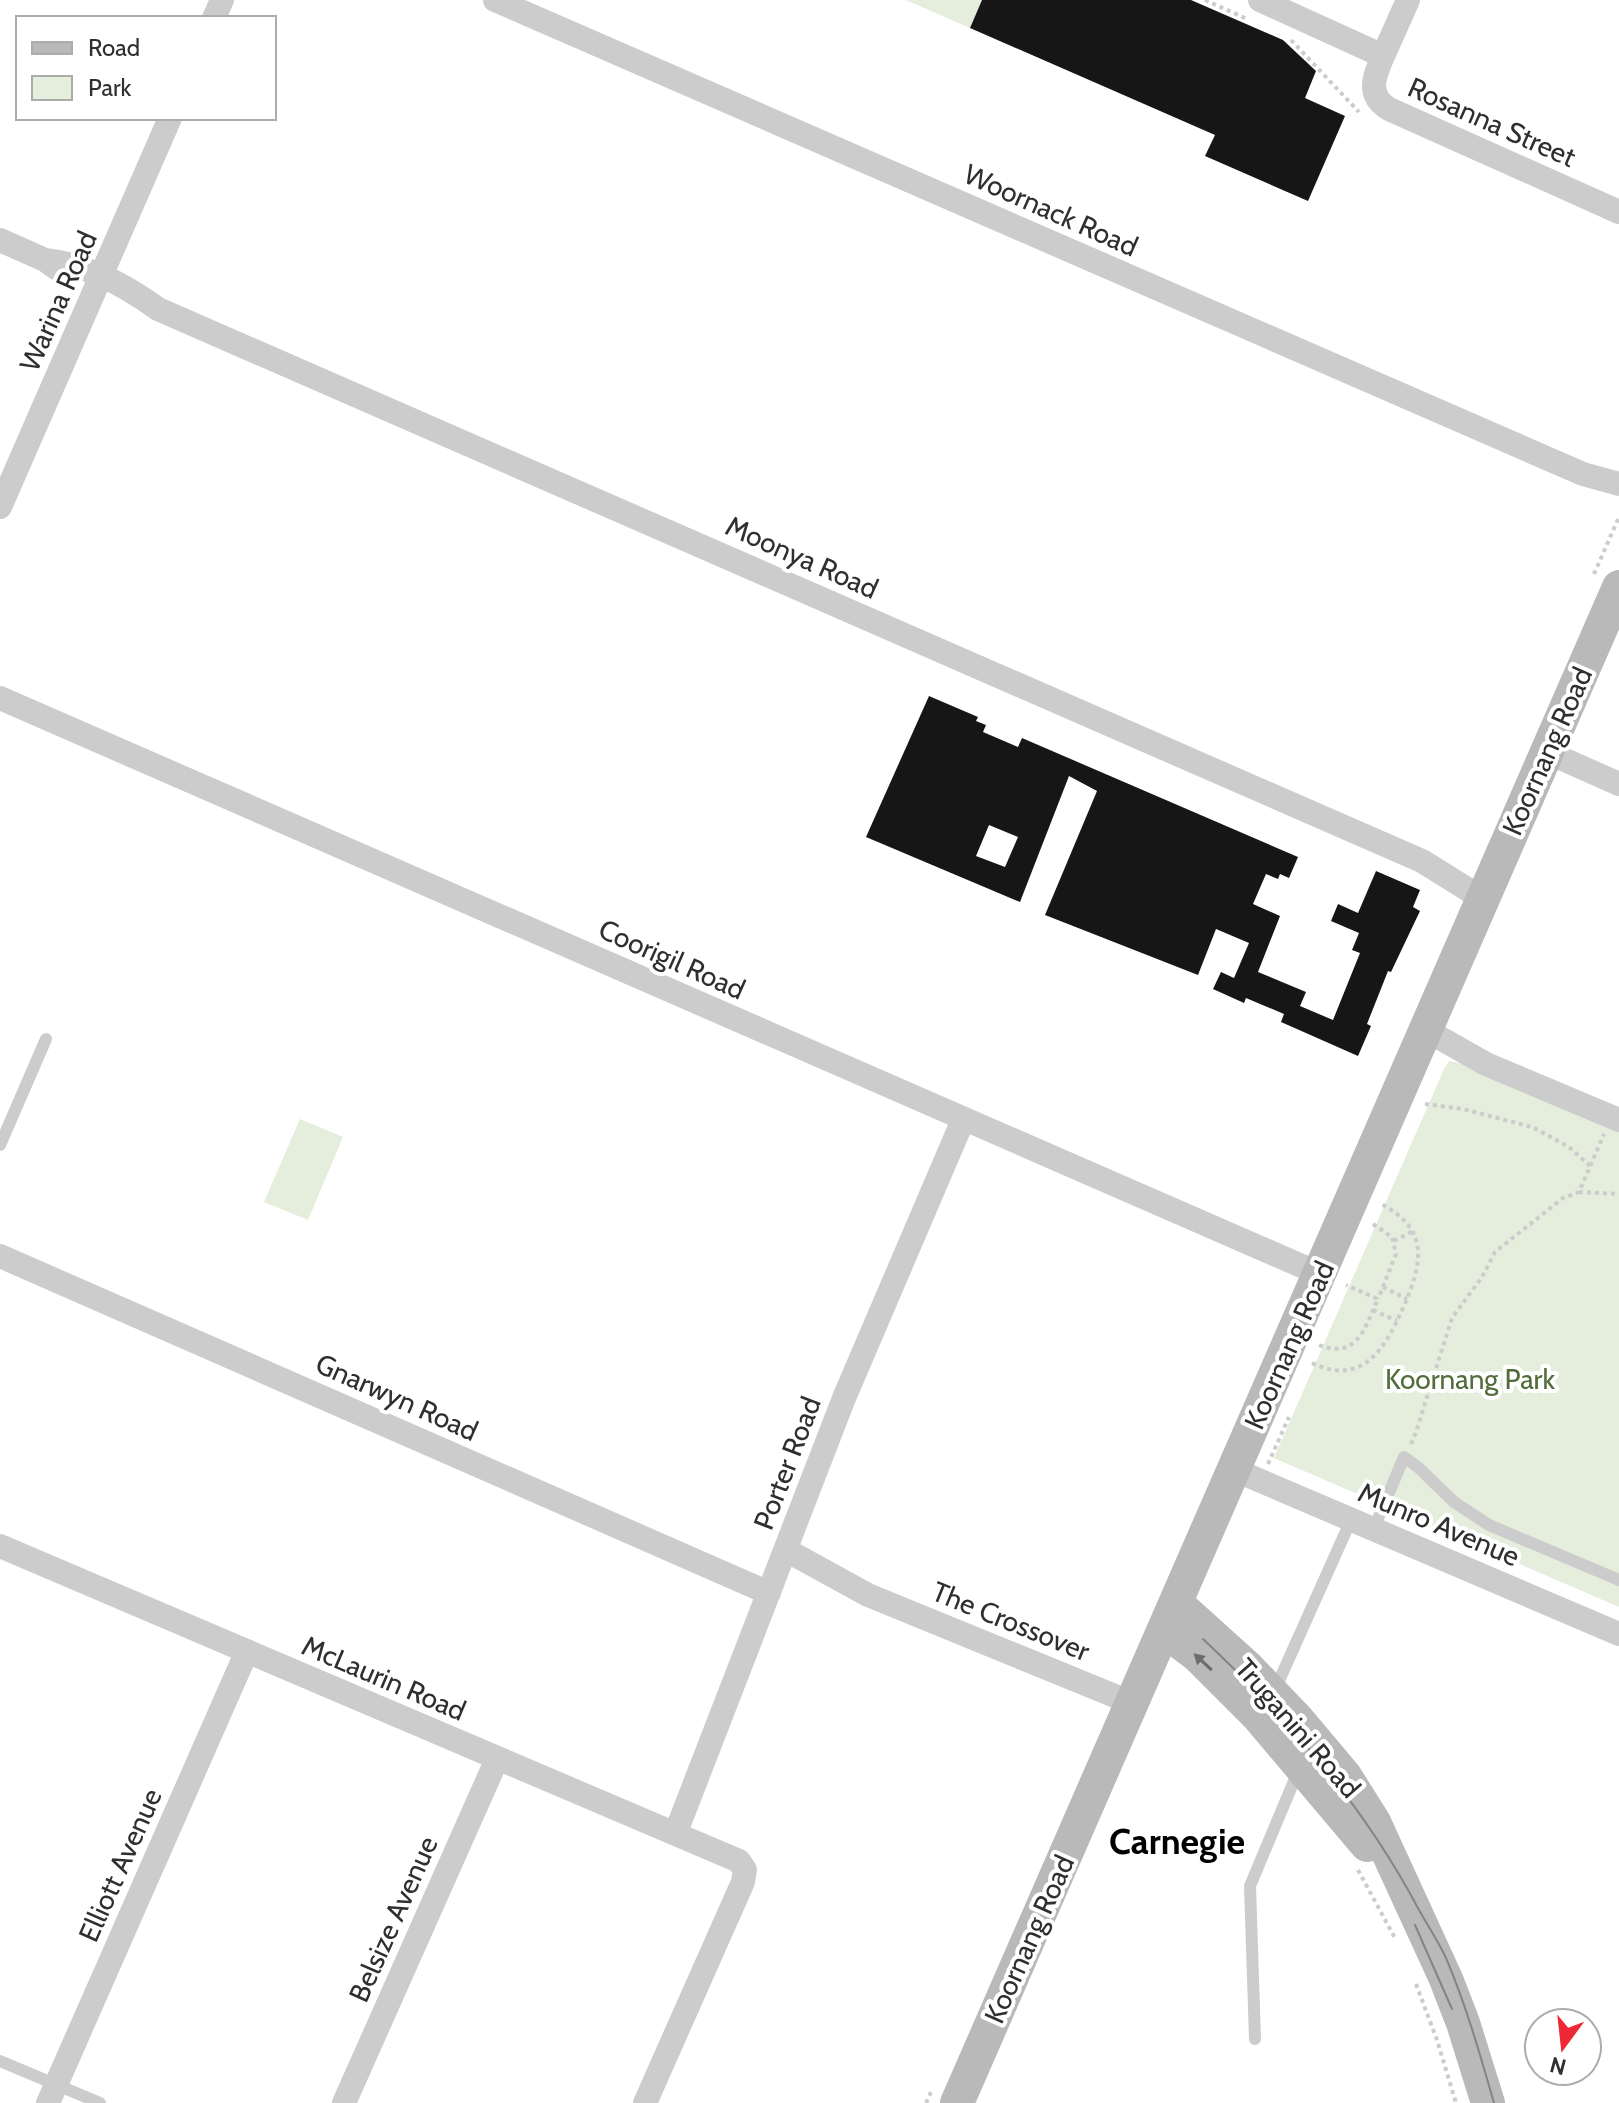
<svg xmlns="http://www.w3.org/2000/svg" width="1619" height="2103" viewBox="0 0 1619 2103" font-family="Cabin,sans-serif">
	<style>
		.green { fill: #e5eddc }
		.building { fill: #161616; fill-rule: evenodd }
		.lines { fill: none; stroke-linecap: round; stroke-linejoin: round }
		.path { stroke: #ccc; stroke-width: 4; stroke-dasharray: 4 4; stroke-linecap: butt }
		.lane { stroke: #ccc; stroke-width: 12 }
		.street { stroke: #ccc; stroke-width: 24 }
		.secondary { stroke: #b9b9b9; stroke-width: 34 }
		.tram { stroke: #848484; stroke-width: 2 }
		.oneway { fill: #6d6d6d }
		.labels { text-anchor: middle; stroke-width: 8; stroke-linejoin: round; paint-order: stroke }
		.street-label { font-size: 28px; fill: #2f2f2f; stroke: #fff }
		.park-label { font-size: 28px; fill: #516d3a; stroke: #fff }
		.district-label { font-size: 36px; font-weight: bold; fill: #000; stroke: #fff }
	</style>
	<rect width="100%" height="100%" fill="#fff"/>
	<path class="green" d="M 906,0 L 982,0 L 970,28 Z
		M 1449,1061 L 1468,1065 L 1619,1132 L 1619,1607 L 1274,1458 L 1444,1069 Z
		M 300,1119 L 343,1137 L 308,1220 L 264,1202 Z"/>
	<path class="building" d="M 982,0 L 1191,0 L 1283,40 L 1316,71 L 1305,98 L 1345,116 L 1308,201 L 1205,156 L 1215,135 L 970,28 Z
		M 929,696 L 978,717 L 976,721 L 986,725 L 983,732 L 1018,747 L 1022,738 L 1298,857 L 1289,878 L 1280,874 L 1278,879 L 1266,874 L 1253,904 L 1280,916 L 1258,972 L 1306,992 L 1300,1006 L 1333,1020 L 1360,953 L 1352,950 L 1359,933 L 1331,921 L 1338,904 L 1358,913 L 1376,871 L 1420,890 L 1413,907 L 1420,911 L 1391,972 L 1388,971 L 1367,1024 L 1371,1026 L 1358,1056 L 1281,1022 L 1284,1014 L 1246,998 L 1244,1003 L 1213,989 L 1221,972 L 1234,978 L 1249,943 L 1216,929 L 1198,975 L 1045,915 L 1097,791 L 1069,776 L 1020,902 L 866,837 ZM 989,825 L 1018,837 L 1005,867 L 976,856 Z"/>
	<g class="lines">
		<path class="path" d="M 1205,0 L 1247,19
			M 1291,40 L 1359,112
			M 1594,574 L 1619,517
			M 1425,1104 L 1463,1109 L 1532,1127 L 1569,1147 L 1590,1166
			M 1579,1192 L 1619,1194
			M 1373,1224 L 1392,1237 L 1396,1254 L 1378,1299
			M 1394,1241 L 1413,1231
			M 1383,1287 L 1407,1299
			M 1373,1310 L 1397,1321
			M 1319,1345 C 1358,1360 1365,1327 1378,1299 L 1346,1285
			M 1312,1363 C 1362,1387 1385,1349 1403,1308 C 1422,1264 1431,1230 1381,1204
			M 1411,1444 L 1416,1432 L 1452,1318 L 1482,1277 L 1495,1252 L 1563,1198 L 1579,1192 L 1604,1134
			M 1268,1464 L 1289,1417
			M 1358,1870 L 1396,1940
			M 1416,1984 L 1437,2040 L 1456,2103
			M 926,2103 L 931,2092"/>
		<path class="lane" d="M 0,1145 L 46,1039
			M 1374,1528 L 1404,1457 L 1419,1468 L 1454,1502 L 1489,1525 L 1619,1580
			M 1274,1692 L 1351,1520
			M 1255,2039 L 1250,1886 L 1299,1769
			M 0,2061 L 100,2103"/>
		<path class="street" d="M 495,0 L 1583,474 L 1619,484
			M 1260,0 L 1383,56 C 1374,77 1366,95 1389,109 L 1619,212
			M 214,18 L 222,0
			M 1383,56 L 1408,0
			M 0,240 L 45,260 L 56,268
			M 45,260 C 86,264 125,285 158,309 L 1422,861 L 1483,899
			M 0,507 L 170,118
			M 0,698 L 1320,1274
			M 1547,752 L 1619,784
			M 1426,1030 L 1486,1064 L 1619,1120
			M 0,1256 L 769,1593
			M 1235,1470 L 1619,1634
			M 0,1546 L 739,1861 L 745,1870 L 743,1882 L 645,2103
			M 786,1550 L 868,1595 L 1132,1703
			M 676,1832 L 844,1398 L 963,1120
			M 48,2103 L 247,1651
			M 344,2103 L 497,1759"/>
		<path class="secondary" d="M 1177,1604 L 1248,1668 L 1297,1719 L 1345,1776 L 1374,1822 L 1446,1979 L 1463,2023 L 1488,2103
			M 1165,1631 L 1198,1656 L 1258,1716 L 1367,1845
			M 957,2103 L 1619,587"/>
		<path class="tram" d="M 1203,1639 C 1290,1721 1363,1804 1419,1910 C 1428,1926 1438,1941 1446,1958 C 1466,2005 1480,2054 1494,2103
			M 1415,1925 L 1452,2009"/>
	</g>
	<defs><path id="oneway-solid" d="M-6-.8H1V-3.2L6.5 0L1 3.2V.8H-6Z" transform="scale(2)"/></defs>
	<use class="oneway" href="#oneway-solid" transform="translate(1203 1662) rotate(-137)"/>
	<g class="labels">
		<g class="street-label">
			<text transform="translate(1492 122) rotate(24)" y="10">Rosanna Street</text>
			<text transform="translate(1051 210) rotate(24)" y="10">Woornack Road</text>
			<text transform="translate(58 301) rotate(-66)" y="10">Warina Road</text>
			<text transform="translate(802 557) rotate(24)" y="10">Moonya Road</text>
			<text transform="translate(1547 751) rotate(-66)" y="10">Koornang Road</text>
			<text transform="translate(672 959) rotate(24)" y="10">Coorigil Road</text>
			<text transform="translate(1289 1345) rotate(-66)" y="10">Koornang Road</text>
			<text transform="translate(397 1397) rotate(24)" y="10">Gnarwyn Road</text>
			<text transform="translate(787 1463) rotate(-69)" y="10">Porter Road</text>
			<text transform="translate(1439 1524) rotate(23)" y="10">Munro Avenue</text>
			<text transform="translate(1011 1621) rotate(22)" y="10">The Crossover</text>
			<text transform="translate(384 1678) rotate(23)" y="10">McLaurin Road</text>
			<text transform="translate(1298 1728) rotate(49)" y="10">Truganini Road</text>
			<text transform="translate(120 1865) rotate(-66)" y="10">Elliott Avenue</text>
			<text transform="translate(393 1919) rotate(-66)" y="10">Belsize Avenue</text>
			<text transform="translate(1029 1939) rotate(-66)" y="10">Koornang Road</text>
		</g>
		<g class="park-label">
			<text x="1470" y="1389">Koornang Park</text>
		</g>
		<g class="district-label">
			<text x="1177" y="1854">Carnegie</text>
		</g>
	</g>
	<rect x="16" y="16" width="260" height="104" fill="#ffffff" stroke="#acacac" stroke-width="2"/>
	<rect x="32" y="42" width="40" height="12" fill="#b9b9b9" stroke="#acacac" stroke-width="2"/>
	<text x="88" y="56" font-size="24" fill="#2f2f2f">Road</text>
	<rect x="32" y="76" width="40" height="24" fill="#e5eddc" stroke="#acacac" stroke-width="2"/>
	<text x="88" y="96" font-size="24" fill="#2f2f2f">Park</text>
	<g transform="translate(1563 2047) rotate(195)"><circle r="38" fill="#ffffff" stroke="#acacac" stroke-width="2"/>
	<path d="M0-6L14 30L0 20L-14 30Z" fill="#ee2935"/>
	<text y="-12" font-size="22" font-weight="bold" text-anchor="middle" fill="#2f2f2f">N</text>
	</g>
</svg>
